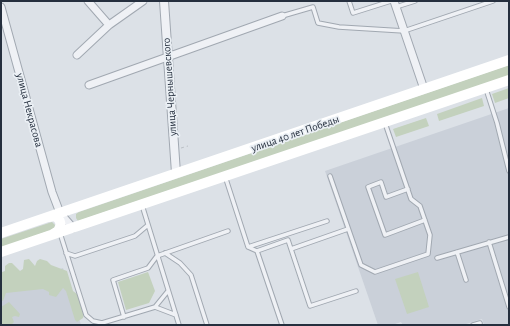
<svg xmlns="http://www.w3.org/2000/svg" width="510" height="326" viewBox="0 0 510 326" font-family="'Alegreya Sans',sans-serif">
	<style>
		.built { fill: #cad0d9 }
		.green { fill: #c3d1bd }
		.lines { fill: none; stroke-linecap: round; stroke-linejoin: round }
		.service-casing { stroke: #a1a8b1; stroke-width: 5.5 }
		.minor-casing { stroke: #a1a8b1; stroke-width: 9 }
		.tertiary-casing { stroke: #a1a8b1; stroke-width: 10 }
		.path { stroke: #babfc5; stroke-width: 1; stroke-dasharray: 3 3; stroke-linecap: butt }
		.service { stroke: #eff1f5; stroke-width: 3.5 }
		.minor { stroke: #eff1f5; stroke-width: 7 }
		.tertiary { stroke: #eff1f5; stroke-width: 8 }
		.secondary { stroke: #fff; stroke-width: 10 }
		.labels { text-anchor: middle; stroke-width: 3.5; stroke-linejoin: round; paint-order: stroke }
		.street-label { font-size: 11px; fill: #252f3e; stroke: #ebf0f5 }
	</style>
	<rect width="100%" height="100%" fill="#dce1e7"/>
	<path class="built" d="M 509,108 L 509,325 L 484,325 L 482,319 L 463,325 L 403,325 L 401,322 L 392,325 L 378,325 L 325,171 Z
		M 63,268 L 81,325 L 1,325 L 1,289 Z"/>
	<path class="green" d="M 509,65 L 509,76 L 78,221 L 76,218 L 76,214 L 79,212 Z
		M 509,88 L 509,98 L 495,103 L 492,94 Z
		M 482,98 L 484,106 L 439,121 L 437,114 Z
		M 426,118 L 429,126 L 396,137 L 393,129 Z
		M 52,222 L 55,225 L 54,229 L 1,248 L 1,239 Z
		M 29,259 L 35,266 L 37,261 L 40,259 L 47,261 L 51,265 L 67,271 L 73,291 L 81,297 L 85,309 L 83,318 L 77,322 L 75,320 L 66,291 L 63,288 L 56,297 L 49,295 L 49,292 L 43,289 L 6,293 L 3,301 L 1,300 L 1,269 L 2,272 L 5,271 L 5,266 L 9,263 L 12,263 L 20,271 L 23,269 L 24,260 Z
		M 148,272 L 155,291 L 149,303 L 126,310 L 118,282 Z
		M 418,272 L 429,307 L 407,314 L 395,279 Z
		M 9,302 L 20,314 L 19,317 L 15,316 L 12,317 L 14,322 L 11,325 L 1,325 L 1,307 Z"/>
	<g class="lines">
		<g class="service-casing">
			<path id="service" d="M 349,1 L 353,13 L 391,1
				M 396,7 L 415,1
				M 282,16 L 313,7 L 318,23 L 339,27 L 404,31 L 493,1
				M 486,89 L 497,123 L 509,171
				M 225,176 L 248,247 L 257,251 L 282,325
				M 330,176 L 361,265 L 375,272 L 428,254 L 430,235 L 420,206 L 411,199 L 385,123
				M 408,189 L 386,197 L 381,182 L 368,187 L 385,235 L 425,220
				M 142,205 L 179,325
				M 60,233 L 86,315 L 93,321 L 102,323 L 155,307 L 168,291
				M 489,242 L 509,307
				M 248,247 L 327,221
				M 291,249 L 348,229
				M 257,251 L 288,240 L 310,306 L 356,291
				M 457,252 L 466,280
				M 66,253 L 75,256 L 135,236 L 148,225
				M 165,253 L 180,263 L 191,275 L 207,325
				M 437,258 L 509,237
				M 155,307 L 176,315
				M 124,317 L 113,280 L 148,268 L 157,256 L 228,231
				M 473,325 L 480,323 L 480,325"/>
		</g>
		<g class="minor-casing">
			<path id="minor" d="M 88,1 L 109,25
				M 394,1 L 424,89
				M 1,7 L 52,192 L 60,213 L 73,228
				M 77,55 L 109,25 L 143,1
				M 89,85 L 282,16"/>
		</g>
		<g class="tertiary-casing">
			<path id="tertiary" d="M 164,1 L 176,173"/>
		</g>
		<path class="path" d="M 181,148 L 188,146"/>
		<use href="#service" class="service"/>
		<use href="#minor" class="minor"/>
		<use href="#tertiary" class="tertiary"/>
		<path class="secondary" d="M 49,217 L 55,216 C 61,220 62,225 58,231 L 53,234
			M 1,233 L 509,60
			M 1,252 L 509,80"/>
	</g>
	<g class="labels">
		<g class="street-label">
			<text transform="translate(169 87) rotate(-94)" y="4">улица Чернышевского</text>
			<text transform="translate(30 110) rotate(75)" y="4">улица Некрасова</text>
			<text transform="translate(295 133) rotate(-19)" y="4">улица 40 лет Победы</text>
		</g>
	</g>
	<rect width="510" height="326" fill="none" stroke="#252f3e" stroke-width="4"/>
</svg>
